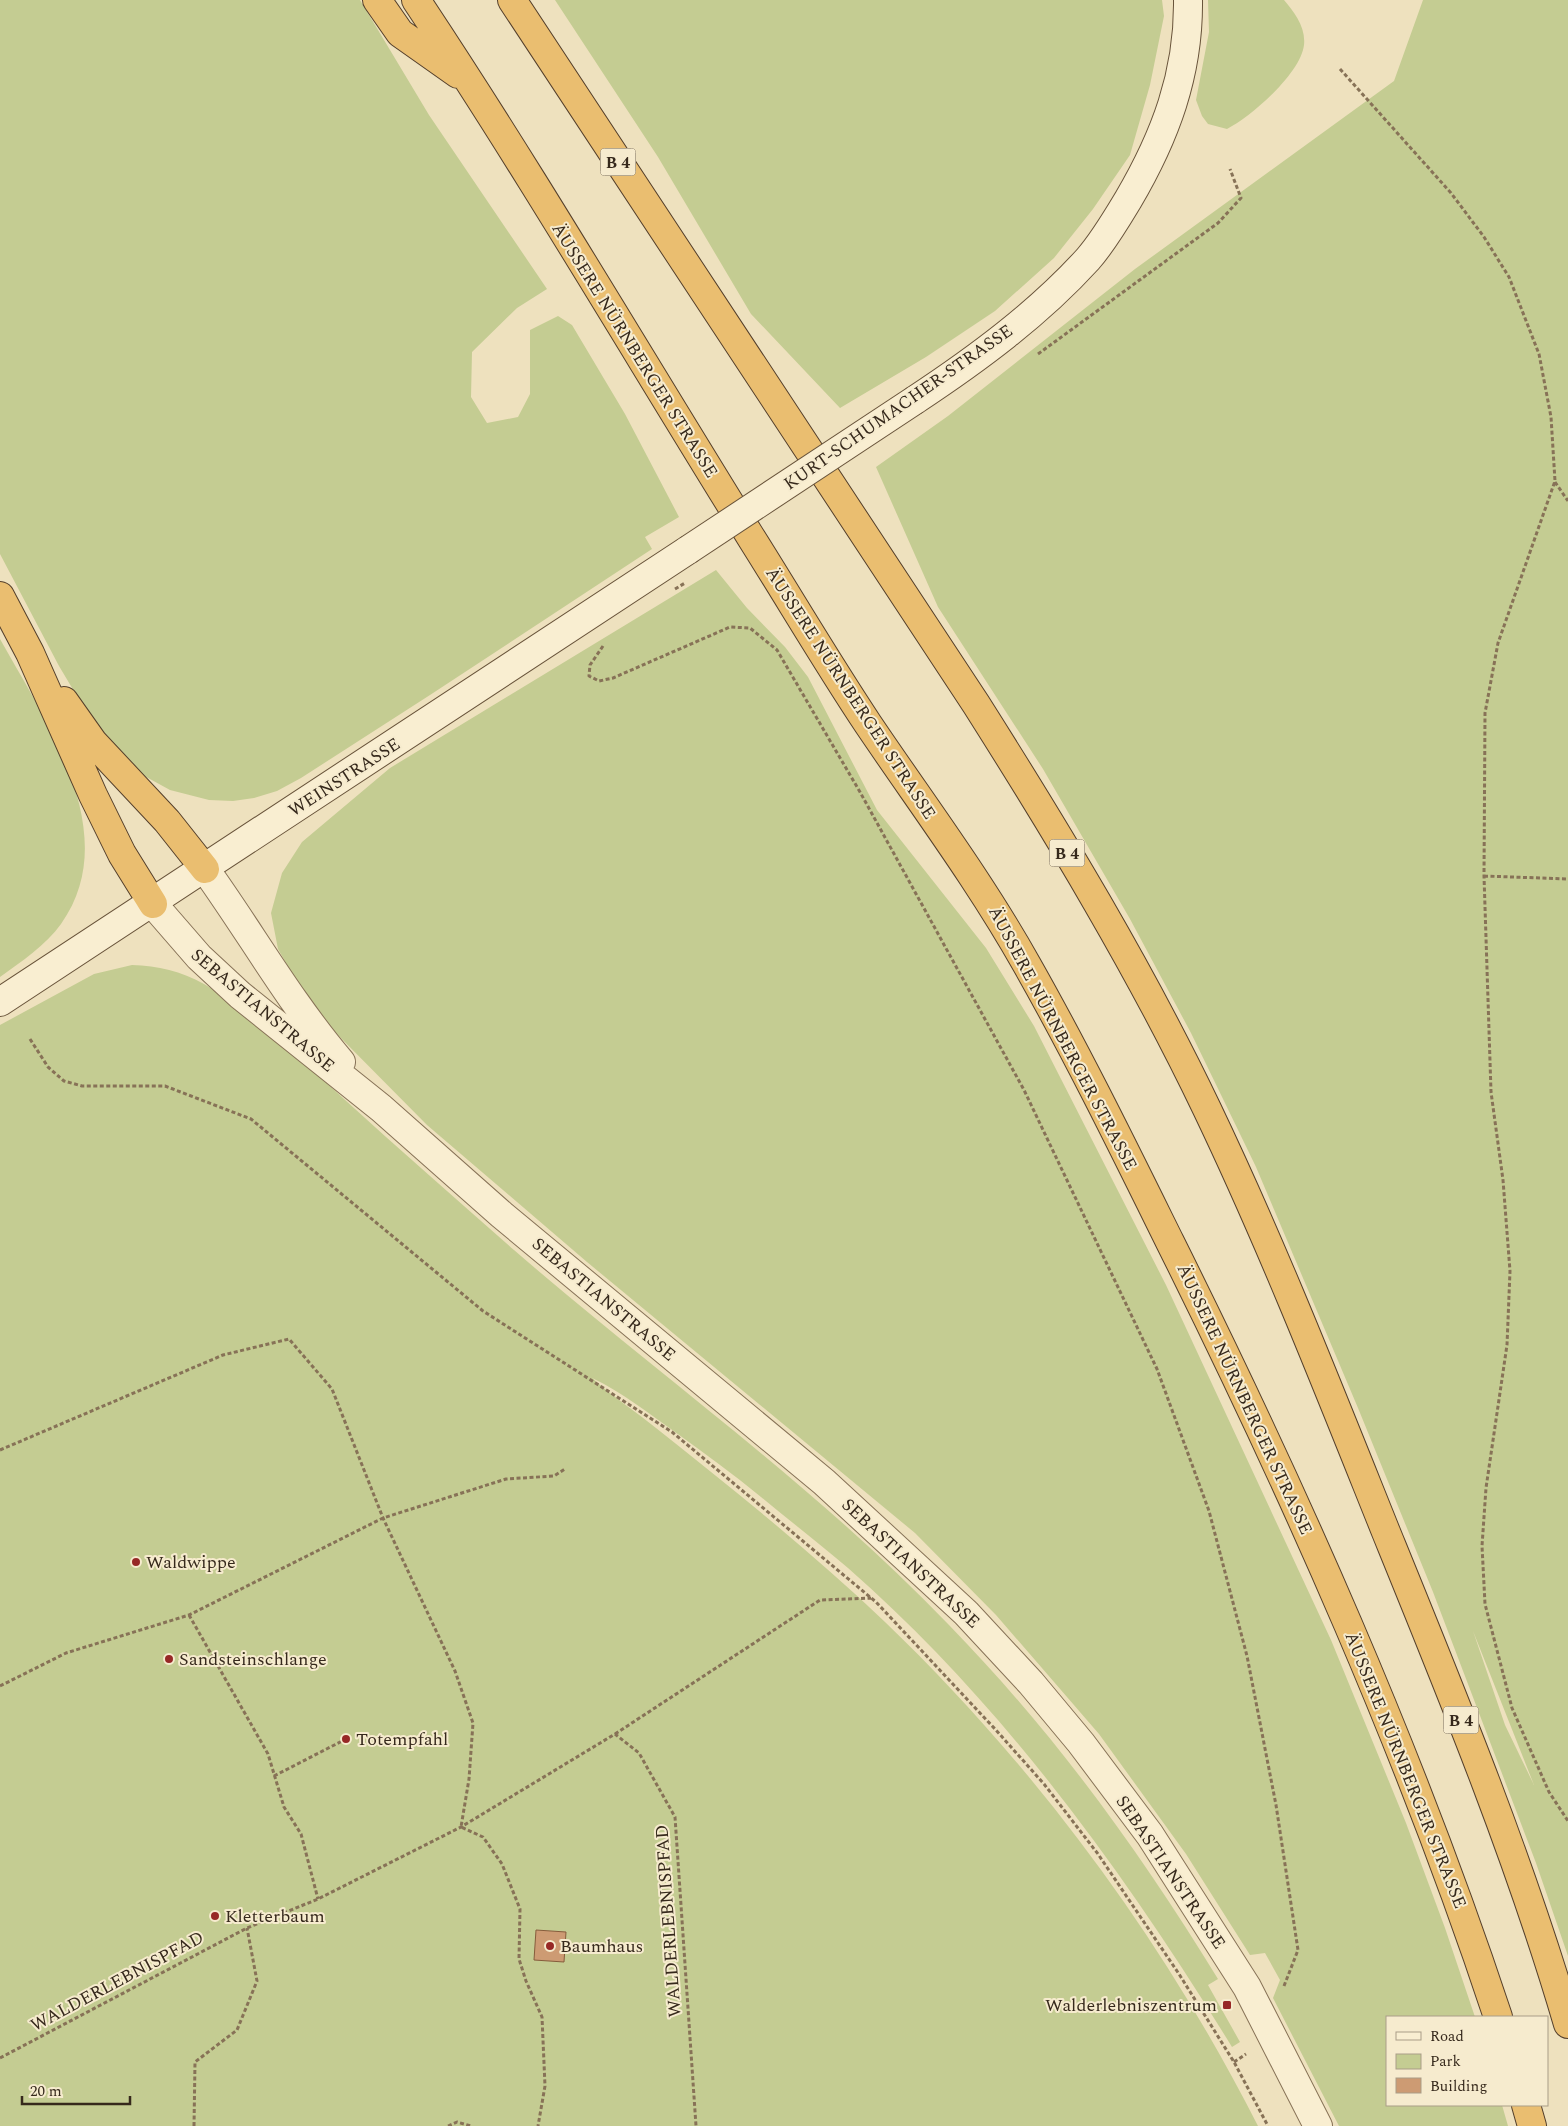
<svg xmlns="http://www.w3.org/2000/svg" width="1568" height="2126" viewBox="0 0 1568 2126" font-family="Spectral,serif">
	<style>
		.green { fill: #c4cc92; fill-rule: evenodd }
		.building { fill: #cd9b73; stroke: #865c3c }
		.lines { fill: none; stroke-linecap: round; stroke-linejoin: round }
		.tertiary-casing { stroke: #877257; stroke-width: 30 }
		.secondary-casing { stroke: #68533a; stroke-width: 30 }
		.trunk-casing { stroke: #543f2b; stroke-width: 30 }
		.path { stroke: #877257; stroke-width: 3; stroke-dasharray: 4 2.5; stroke-linecap: butt }
		.tertiary { stroke: #f9eed1; stroke-width: 28 }
		.secondary { stroke: #f9eed1; stroke-width: 28 }
		.trunk { stroke: #eabe70; stroke-width: 28 }
		.secondary-bridge-casing { stroke: #68533a; stroke-width: 30; stroke-linecap: butt }
		.path-bridge { stroke: #877257; stroke-width: 3; stroke-dasharray: 4 2.5; stroke-linecap: butt }
		.secondary-bridge { stroke: #f9eed1; stroke-width: 28 }
		.poi-dot { fill: #972826; stroke: #f6ebce; stroke-width: 2 }
		.labels { text-anchor: middle; stroke-width: 4; stroke-linejoin: round; paint-order: stroke }
		.shield { fill: #f6ebce; stroke: #706351; stroke-width: 1 }
		.shield-label { font-size: 16px; font-weight: bold; fill: #36291c }
		.street-label { font-size: 18px; fill: #36291c; stroke: #f6ebce }
		.poi-label { font-size: 18px; fill: #36291c; stroke: #f6ebce; text-anchor: start }
	</style>
	<rect width="100%" height="100%" fill="#eee1be"/>
	<path class="green" d="M 0,0 L 360,0 L 429,115 L 547,289 L 517,308 L 472,352 L 471,397 L 487,423 L 518,417 L 530,394 L 530,330 L 558,316 L 572,325 L 625,414 L 679,517 L 645,537 L 652,549 L 430,695 L 301,778 L 277,791 L 254,798 L 233,801 L 209,800 L 170,790 L 139,773 L 90,718 L 59,666 L 0,554 Z
		M 555,0 L 1162,0 L 1164,16 L 1150,85 L 1130,155 L 1093,209 L 1054,258 L 995,311 L 926,357 L 840,408 L 751,314 L 658,157 Z
		M 1208,0 L 1284,0 C 1294,12 1306,27 1304,45 C 1301,73 1251,117 1227,129 L 1208,124 L 1202,116 L 1196,100 L 1209,32 Z
		M 1423,0 L 1568,0 L 1568,1956 L 1536,1863 L 1433,1592 L 1358,1408 L 1256,1167 L 1191,1033 L 1130,919 L 1043,769 L 938,607 L 876,467 L 948,416 L 1135,269 L 1394,81 ZM 1473,1631 L 1534,1785 L 1505,1725 Z
		M 716,570 L 747,608 L 785,647 L 808,677 L 877,810 L 986,948 L 1034,1026 L 1166,1285 L 1331,1640 L 1406,1823 L 1445,1928 L 1475,2017 L 1387,2017 L 1387,2105 L 1502,2105 L 1508,2126 L 1339,2126 L 1273,1998 L 1280,1980 L 1265,1953 L 1250,1955 L 1186,1854 L 1099,1734 L 996,1615 L 915,1533 L 587,1262 L 427,1125 L 325,1022 L 298,984 L 278,949 L 271,913 L 282,873 L 302,842 L 390,768 Z
		M 0,639 C 45,720 125,834 61,924 C 46,945 21,962 0,977 Z
		M 132,965 C 158,966 181,971 204,984 C 256,1013 300,1059 344,1099 C 400,1150 457,1200 514,1250 C 658,1375 816,1486 949,1625 C 1055,1734 1139,1850 1218,1979 L 1208,1985 L 1240,2042 L 1232,2047 C 1125,1873 1003,1704 848,1568 C 820,1544 790,1521 761,1497 C 733,1474 704,1453 675,1432 C 648,1413 622,1392 592,1378 C 612,1396 635,1411 656,1428 C 734,1490 813,1553 885,1622 C 1036,1767 1163,1939 1258,2126 L 0,2126 L 0,1025 L 94,974 Z"/>
	<path class="building" d="M 536,1930 L 566,1932 L 564,1962 L 534,1960 Z"/>
	<g class="lines">
		<g class="tertiary-casing">
			<path id="tertiary" d="M 205,869 C 251,933 289,1001 341,1062
				M 153,904 L 199,957 L 240,995 L 381,1108 L 502,1215 L 824,1482 L 966,1613 L 1031,1683 L 1081,1743 L 1150,1835 L 1247,1987 L 1318,2126"/>
		</g>
		<g class="secondary-casing">
			<path id="secondary" d="M 915,400 C 977,359 1038,314 1088,259 C 1103,242 1116,220 1128,200 C 1165,137 1189,74 1188,0
				M 0,1002 L 688,550"/>
		</g>
		<g class="trunk-casing">
			<path id="trunk" d="M 377,0 L 400,33 L 458,74
				M 416,0 C 533,176 640,359 752,539 C 791,601 828,664 868,724 C 922,804 980,881 1027,965 C 1078,1055 1124,1149 1170,1242 C 1295,1493 1410,1751 1498,2017
				M 512,0 L 976,704 C 1059,835 1140,969 1207,1109 C 1273,1247 1329,1390 1386,1532 C 1452,1694 1519,1857 1568,2024
				M 0,596 L 30,653 L 93,795 L 122,854 L 153,904
				M 64,701 L 93,742 L 167,821 L 205,869
				M 1526,2105 L 1532,2126"/>
		</g>
		<path class="path" d="M 1340,69 L 1451,193 L 1484,237 L 1509,277 L 1539,354 L 1551,417 L 1555,481 L 1498,643 L 1485,713 L 1484,876 L 1491,1092 L 1503,1180 L 1510,1271 L 1507,1345 L 1486,1488 L 1482,1546 L 1485,1604 L 1512,1708 L 1549,1792 L 1568,1821
			M 1038,354 L 1218,223 L 1241,198 L 1230,169
			M 1555,482 L 1568,501
			M 603,646 L 590,665 L 589,676 L 599,681 L 613,678 L 730,627 L 750,628 L 777,650 L 860,792 L 1024,1090 L 1157,1369 L 1209,1511 L 1247,1656 L 1276,1805 L 1298,1950 L 1284,1986
			M 1484,876 L 1568,879
			M 30,1039 L 48,1067 L 64,1081 L 82,1086 L 165,1086 L 251,1119 L 483,1311 L 672,1432 L 876,1602 L 995,1729 L 1044,1784 L 1098,1854 L 1179,1974 L 1234,2062 L 1268,2126
			M 0,1450 L 223,1355 L 289,1339 L 332,1389 L 383,1518 L 455,1671 L 473,1723 L 469,1779 L 461,1827 L 483,1837 L 502,1864 L 520,1909 L 519,1959 L 526,1981 L 542,2017 L 545,2086 L 538,2126
			M 189,1615 L 268,1754 L 284,1807 L 301,1834 L 318,1899
			M 0,1686 L 66,1653 L 189,1615 L 383,1518 L 506,1479 L 554,1476 L 565,1469
			M 615,1734 L 820,1600 L 871,1598
			M 274,1776 L 346,1739
			M 0,2058 L 247,1928 L 318,1899 L 461,1827 L 615,1734 L 639,1753 L 675,1817 L 696,2126
			M 1234,2062 L 1246,2054
			M 194,2126 L 195,2062 L 237,2030 L 257,1981 L 247,1928
			M 448,2126 L 457,2122 L 471,2126"/>
		<use href="#tertiary" class="tertiary"/>
		<use href="#secondary" class="secondary"/>
		<use href="#trunk" class="trunk"/>
		<g class="secondary-bridge-casing">
			<path id="secondary-bridge" d="M 688,550 L 915,400"/>
		</g>
		<path class="path-bridge" d="M 675,589 L 685,583"/>
		<use href="#secondary-bridge" class="secondary-bridge"/>
	</g>
	<g class="poi-dot">
		<circle cx="136" cy="1562" r="5"/>
		<circle cx="169" cy="1659" r="5"/>
		<circle cx="346" cy="1739" r="5"/>
		<circle cx="215" cy="1916" r="5"/>
		<circle cx="550" cy="1946" r="5"/>
		<rect x="1222" y="2000" width="10" height="10" rx="2.5"/>
	</g>
	<g class="labels">
		<g class="shield">
			<rect x="600.5" y="148.5" width="35" height="27" rx="4"/>
			<rect x="1049.5" y="839.5" width="35" height="27" rx="4"/>
			<rect x="1443.5" y="1706.5" width="35" height="27" rx="4"/>
		</g>
		<g class="shield-label">
			<text x="618" y="168">B 4</text>
			<text x="1067" y="859">B 4</text>
			<text x="1461" y="1726">B 4</text>
		</g>
		<g class="street-label">
			<text transform="translate(635 350) rotate(58)" y="6">ÄUSSERE NÜRNBERGER STRASSE</text>
			<text transform="translate(898 407) rotate(-35)" y="6">KURT-SCHUMACHER-STRASSE</text>
			<text transform="translate(851 693) rotate(57)" y="6">ÄUSSERE NÜRNBERGER STRASSE</text>
			<text transform="translate(344 777) rotate(-33)" y="6">WEINSTRASSE</text>
			<text transform="translate(263 1010) rotate(40)" y="6">SEBASTIANSTRASSE</text>
			<text transform="translate(1063 1038) rotate(62)" y="6">ÄUSSERE NÜRNBERGER STRASSE</text>
			<text transform="translate(604 1299) rotate(40)" y="6">SEBASTIANSTRASSE</text>
			<text transform="translate(1245 1399) rotate(65)" y="6">ÄUSSERE NÜRNBERGER STRASSE</text>
			<text transform="translate(911 1563) rotate(43)" y="6">SEBASTIANSTRASSE</text>
			<text transform="translate(1406 1770) rotate(68)" y="6">ÄUSSERE NÜRNBERGER STRASSE</text>
			<text transform="translate(1171 1872) rotate(56)" y="6">SEBASTIANSTRASSE</text>
			<text transform="translate(668 1921) rotate(-94)" y="6">WALDERLEBNISPFAD</text>
			<text transform="translate(117 1981) rotate(-28)" y="6">WALDERLEBNISPFAD</text>
		</g>
		<g class="poi-label">
			<text x="146" y="1568">Waldwippe</text>
			<text x="179" y="1665">Sandsteinschlange</text>
			<text x="356" y="1745">Totempfahl</text>
			<text x="225" y="1922">Kletterbaum</text>
			<text x="560" y="1952">Baumhaus</text>
			<text x="1217" y="2011" text-anchor="end">Walderlebniszentrum</text>
		</g>
	</g>
	<rect x="1386" y="2016" width="162" height="90" fill="#f6ebce" stroke="#a99d87"/>
	<rect x="1396" y="2032" width="25" height="8" fill="#f9eed1" stroke="#a99d87"/>
	<text x="1430" y="2041" font-size="15" fill="#36291c">Road</text>
	<rect x="1396" y="2054" width="25" height="15" fill="#c4cc92" stroke="#a99d87"/>
	<text x="1430" y="2066" font-size="15" fill="#36291c">Park</text>
	<rect x="1396" y="2078" width="25" height="15" fill="#cd9b73" stroke="#a99d87"/>
	<text x="1430" y="2091" font-size="15" fill="#36291c">Building</text>
	<path d="M22 2096v8h108v-8" fill="none" stroke="#36291c" stroke-width="2.5"/>
	<text x="30" y="2096" font-size="15" fill="#36291c" stroke="#f6ebce" stroke-width="4" paint-order="stroke">20 m</text>
</svg>
